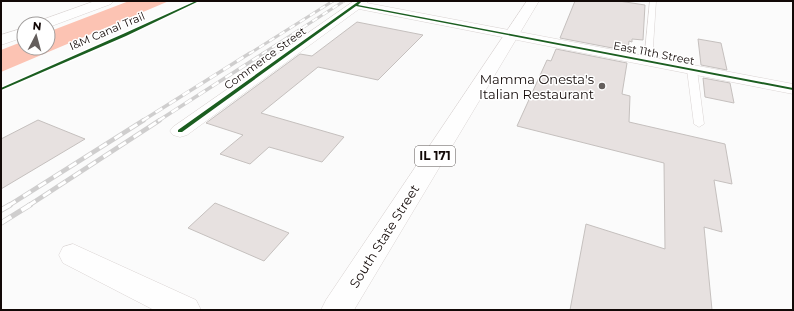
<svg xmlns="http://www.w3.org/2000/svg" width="794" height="311" viewBox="0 0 794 311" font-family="Montserrat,sans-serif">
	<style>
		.water { fill: #fcc3b3 }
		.building { fill: #e7e1e0; stroke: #c5c0be }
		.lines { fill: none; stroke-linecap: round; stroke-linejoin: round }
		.lane-casing { stroke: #dad4d3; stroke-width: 1 }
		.street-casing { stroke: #dad4d3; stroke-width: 1 }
		.primary-casing { stroke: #dad4d3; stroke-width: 1 }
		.lane { fill: #fefefe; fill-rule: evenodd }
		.street { fill: #fefefe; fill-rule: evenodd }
		.primary { fill: #fefefe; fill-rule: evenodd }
		.rail-far3-casing { stroke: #cfcece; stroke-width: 3 }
		.rail-far2-casing { stroke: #cfcece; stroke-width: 3.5 }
		.rail-far1-casing { stroke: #cfcece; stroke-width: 4.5 }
		.rail-casing { stroke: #cfcece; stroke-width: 5.5 }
		.rail-far3 { stroke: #fff; stroke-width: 2; stroke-dasharray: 6; stroke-linecap: butt }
		.rail-far2 { stroke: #fff; stroke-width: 2.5; stroke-dasharray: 8; stroke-linecap: butt }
		.rail-far1 { stroke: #fff; stroke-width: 3; stroke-dasharray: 9; stroke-linecap: butt }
		.rail { stroke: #fff; stroke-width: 4; stroke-dasharray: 12; stroke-linecap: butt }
		.cycleway-casing { stroke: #fff; stroke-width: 3 }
		.cycleway { fill: #1b5e20; fill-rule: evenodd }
		.poi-dot { fill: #645e5c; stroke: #fff; stroke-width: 1.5 }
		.labels { text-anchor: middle; stroke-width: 3; stroke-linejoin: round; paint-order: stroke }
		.far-street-label { font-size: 11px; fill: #120907; stroke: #fff }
		.shield { fill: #fff; stroke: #595351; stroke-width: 1 }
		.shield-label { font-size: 12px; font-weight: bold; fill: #120907 }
		.poi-label { font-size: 13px; fill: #120907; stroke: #fff; text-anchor: end }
		.street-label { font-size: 13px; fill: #120907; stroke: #fff }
	</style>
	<rect width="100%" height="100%" fill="#fbfbfb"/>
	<path class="water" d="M 129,1 L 169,1 L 1,72 L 1,50 L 24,41 L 24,48 L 48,48 L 48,32 Z"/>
	<path class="building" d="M 575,1 L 619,1 L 645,5 L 643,40 L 632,39 L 632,42 L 629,41 L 628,51 L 560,38 Z
		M 357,22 L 423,35 L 378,80 L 318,67 L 261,113 L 344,137 L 322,162 L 269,147 L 250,164 L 220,154 L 243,135 L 206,123 L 300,54 L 312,56 Z
		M 698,39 L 721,43 L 727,70 L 701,65 Z
		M 556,49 L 627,63 L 622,94 L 630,96 L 629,122 L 725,144 L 732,184 L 714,180 L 722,232 L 704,227 L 712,310 L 570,310 L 586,224 L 665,249 L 664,163 L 517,126 L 547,60 L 551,61 Z
		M 703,78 L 730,83 L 734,103 L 705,97 Z
		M 38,120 L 85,139 L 1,189 L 1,139 Z
		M 215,203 L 289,233 L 264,261 L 188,228 Z"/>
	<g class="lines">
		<g class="lane-casing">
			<path id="lane" d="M 650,1 L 656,1 L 652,62 L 648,65 L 644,62 Z
				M 692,67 L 697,70 L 704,124 L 699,127 L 694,124 L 687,70 Z"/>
		</g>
		<g class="street-casing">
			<path id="street" d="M 95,1 L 113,1 L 111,4 L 49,27 L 48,24 L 37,24 L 39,21 Z
				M 354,1 L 368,1 L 367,3 L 793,84 L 793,94 L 359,9 L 187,135 L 180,137 L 173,135 L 170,131 L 173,127 Z
				M 24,28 L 24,37 L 1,45 L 1,35 Z
				M 73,244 L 196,300 L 201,310 L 154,310 L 63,263 L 59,255 L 63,247 Z"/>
		</g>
		<g class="primary-casing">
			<path id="primary" d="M 527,1 L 539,1 L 354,310 L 321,310 L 326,300 Z"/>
		</g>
		<use href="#lane" class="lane"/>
		<use href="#street" class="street"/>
		<use href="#primary" class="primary"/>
		<g class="rail-far3-casing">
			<path id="rail-far3" d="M 249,54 L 333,1
				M 262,54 L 344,1"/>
		</g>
		<g class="rail-far2-casing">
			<path id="rail-far2" d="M 142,121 L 250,53
				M 158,121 L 264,53"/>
		</g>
		<g class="rail-far1-casing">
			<path id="rail-far1" d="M 8,206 L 144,120
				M 28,206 L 160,120"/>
		</g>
		<g class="rail-casing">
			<path id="rail" d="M 1,210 L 10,205
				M 1,223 L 30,205"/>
		</g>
		<use href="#rail-far3" class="rail-far3"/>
		<use href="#rail-far2" class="rail-far2"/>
		<use href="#rail-far1" class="rail-far1"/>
		<use href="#rail" class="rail"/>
		<g class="cycleway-casing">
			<path id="cycleway" d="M 196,1 L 199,1 L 126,36 L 1,90 L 1,88 L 123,34 Z
				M 359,1 L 361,2 L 358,5 L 793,88 L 793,90 L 356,6 L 182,132 L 178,132 L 178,130 Z"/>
		</g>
		<use href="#cycleway" class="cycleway"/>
	</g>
	<circle class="poi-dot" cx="602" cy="86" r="4"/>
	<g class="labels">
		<g class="far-street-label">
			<text transform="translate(107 31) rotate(-23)" y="4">I&amp;M Canal Trail</text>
			<text transform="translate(654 53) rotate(11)" y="4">East 11th Street</text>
			<text transform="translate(265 58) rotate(-36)" y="4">Commerce Street</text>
		</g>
		<rect class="shield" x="415" y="146" width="40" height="20" rx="3"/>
		<g class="shield-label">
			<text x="435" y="160">IL 171</text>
		</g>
		<g class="poi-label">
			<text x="594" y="84">Mamma Onesta's<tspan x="594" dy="15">Italian Restaurant</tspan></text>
		</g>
		<g class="street-label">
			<text transform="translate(384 236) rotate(-58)" y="5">South State Street</text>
		</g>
	</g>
	<rect width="794" height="311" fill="none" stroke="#120907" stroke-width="4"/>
	<g transform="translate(36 36) rotate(6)"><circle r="19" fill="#ffffff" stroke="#a09d9c"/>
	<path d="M0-3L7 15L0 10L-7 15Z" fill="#645e5c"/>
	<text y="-6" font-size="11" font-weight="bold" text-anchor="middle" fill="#120907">N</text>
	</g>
</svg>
